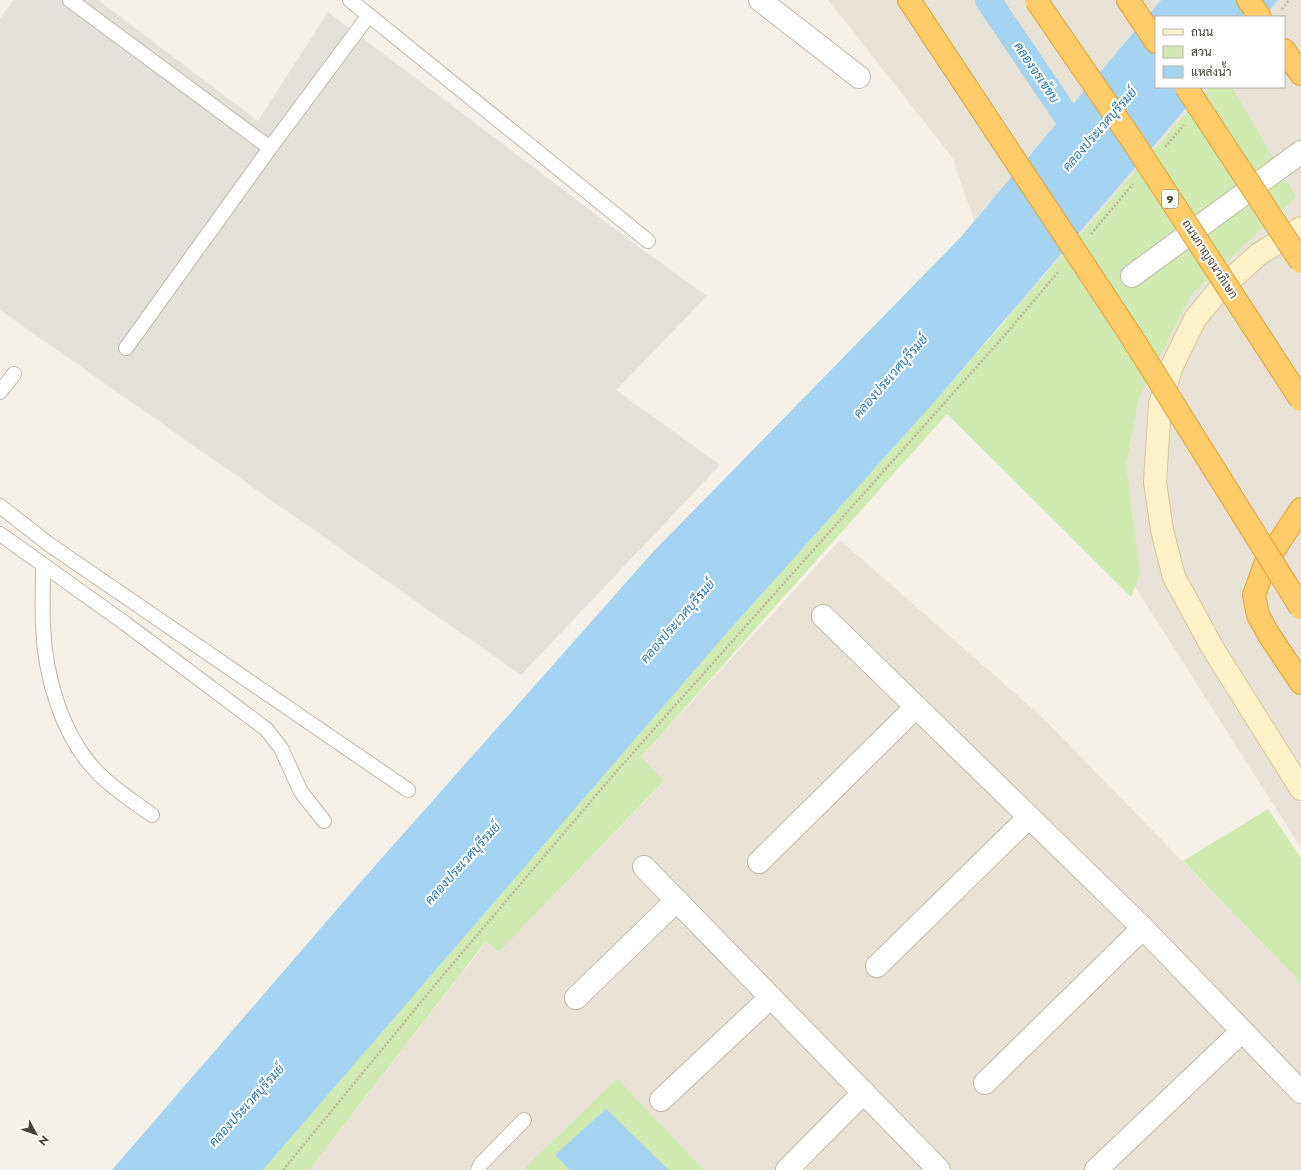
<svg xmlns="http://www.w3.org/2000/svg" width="1301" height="1170" viewBox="0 0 1301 1170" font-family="Jost,Sarabun,sans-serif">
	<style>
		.residential { fill: #e9e3d7; fill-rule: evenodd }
		.industrial { fill: #e4e0da }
		.green { fill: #d0eab1 }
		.water { fill: #a5d3f2 }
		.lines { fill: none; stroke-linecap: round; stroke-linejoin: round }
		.canal { stroke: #a5d3f2; stroke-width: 26 }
		.lane-casing { stroke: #c1b9ab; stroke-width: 16 }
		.street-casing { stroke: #c1b9ab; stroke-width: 24 }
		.secondary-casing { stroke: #d6c598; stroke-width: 24 }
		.highway-casing { stroke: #e1a137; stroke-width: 24 }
		.path { stroke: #c3b59c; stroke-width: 2.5; stroke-dasharray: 2 2; stroke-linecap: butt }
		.lane { stroke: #fff; stroke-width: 14 }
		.street { stroke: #fff; stroke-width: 22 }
		.secondary { stroke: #fff2c9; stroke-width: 22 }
		.highway { stroke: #ffcc6a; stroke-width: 22 }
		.highway-bridge-casing { stroke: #e1a137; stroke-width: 24; stroke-linecap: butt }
		.highway-bridge { stroke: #ffcc6a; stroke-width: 22 }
		.labels { text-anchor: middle; stroke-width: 4; stroke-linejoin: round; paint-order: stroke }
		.shield { fill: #fff; stroke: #807b73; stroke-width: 1 }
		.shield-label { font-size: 11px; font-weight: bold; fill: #494237 }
		.street-label { font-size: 12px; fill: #494237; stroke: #fff }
		.water-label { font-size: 13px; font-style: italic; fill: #2c79b0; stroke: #fff }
	</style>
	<rect width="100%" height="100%" fill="#f5f1e9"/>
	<path class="residential" d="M 828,0 L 1301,0 L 1301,848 L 1059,467 L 952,157 ZM 1156,17 L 1284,17 L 1284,87 L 1156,87 Z
		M 840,540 L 1042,717 L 1301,983 L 1301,1170 L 704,1170 L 617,1078 L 523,1170 L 309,1170 L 487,941 L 499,952 L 664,782 L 641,757 Z"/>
	<path class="industrial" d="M 14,0 L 98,0 L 258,121 L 328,12 L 639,247 L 707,296 L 616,390 L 720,465 L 521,675 L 0,310 L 0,18 Z"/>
	<path class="green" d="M 1209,87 L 1232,87 L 1296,197 L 1191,295 L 1139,397 L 1126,464 L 1140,574 L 1131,597 L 947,414 L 641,757 L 664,781 L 499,952 L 486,941 L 309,1170 L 263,1170 L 725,635 L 937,399 Z
		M 1268,809 L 1301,858 L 1301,983 L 1183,861 Z
		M 617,1078 L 704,1170 L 523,1170 Z"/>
	<path class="water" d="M 1161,0 L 1278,0 L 1264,17 L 1156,17 L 1156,87 L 1204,87 L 937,399 L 725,635 L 263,1170 L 112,1170 L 358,885 L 653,552 L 960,238 Z
		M 606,1109 L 668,1169 L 668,1170 L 570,1170 L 555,1155 Z"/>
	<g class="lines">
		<path class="canal" d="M 988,0 L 1084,142"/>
		<g class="lane-casing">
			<path id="lane" d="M 70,0 L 270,148 L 369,15
				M 350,0 L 648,241
				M 126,348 L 270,148
				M 0,392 L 14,374
				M 0,506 L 50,545 L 408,790
				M 0,534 L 126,624 L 266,729 L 281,748 L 301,792 L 324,821
				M 43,565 C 43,585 42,605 43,626 C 45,677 62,737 99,774 C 114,789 134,802 152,815
				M 478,1170 L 481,1164 L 524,1120"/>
		</g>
		<g class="street-casing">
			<path id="street" d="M 760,0 L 859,77
				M 1132,276 L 1301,152
				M 823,616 L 1143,928 L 1301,1092
				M 759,862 L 916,707
				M 644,867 L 939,1170
				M 877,966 L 1029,817
				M 576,998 L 677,900
				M 985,1083 L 1143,928
				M 661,1100 L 771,997
				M 787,1170 L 864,1092
				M 1096,1170 L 1242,1031"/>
		</g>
		<g class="secondary-casing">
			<path id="secondary" d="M 1301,228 L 1259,254 L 1218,291 L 1195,319 L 1172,366 L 1160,404 L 1155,482 L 1162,530 L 1174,577 L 1212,647 L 1301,789"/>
		</g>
		<g class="highway-casing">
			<path id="highway" d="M 909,0 L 1046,207
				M 1128,0 L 1156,42
				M 1248,0 L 1260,17
				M 1284,50 L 1301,74
				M 1301,509 L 1266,562 L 1254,595 L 1258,615 L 1269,635 L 1301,683"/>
		</g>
		<path class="path" d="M 1282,9 L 1289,0
			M 1165,147 L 1184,125
			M 1091,234 L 1133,184
			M 283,1170 L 444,974 L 615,773 L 1004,336 L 1059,271"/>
		<use href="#lane" class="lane"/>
		<use href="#street" class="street"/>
		<use href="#secondary" class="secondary"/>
		<use href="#highway" class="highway"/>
		<g class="highway-bridge-casing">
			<path id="highway-bridge" d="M 1036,0 L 1132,140 L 1301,400
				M 1186,87 L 1301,262
				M 1046,207 L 1131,336 L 1301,608"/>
		</g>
		<use href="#highway-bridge" class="highway-bridge"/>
	</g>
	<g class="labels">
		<rect class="shield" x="1162" y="190" width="16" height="18" rx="3"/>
		<g class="shield-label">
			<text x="1170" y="203">9</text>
		</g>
		<g class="street-label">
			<text transform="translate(1210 259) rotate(57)" y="4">ถนนกาญจนาภิเษก</text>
		</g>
		<g class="water-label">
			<text transform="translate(1037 72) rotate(56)" y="5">คลองจรเข้ขบ</text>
			<text transform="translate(1099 129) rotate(-49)" y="5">คลองประเวศบุรีรมย์</text>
			<text transform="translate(890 376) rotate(-49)" y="5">คลองประเวศบุรีรมย์</text>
			<text transform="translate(677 621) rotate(-49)" y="5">คลองประเวศบุรีรมย์</text>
			<text transform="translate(462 863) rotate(-48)" y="5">คลองประเวศบุรีรมย์</text>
			<text transform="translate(246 1105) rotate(-48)" y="5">คลองประเวศบุรีรมย์</text>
		</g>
	</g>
	<rect x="1155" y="16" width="130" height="72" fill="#ffffff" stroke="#b6b3af"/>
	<rect x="1163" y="29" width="20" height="6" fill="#fff2c9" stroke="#b6b3af"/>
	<text x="1191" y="36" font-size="12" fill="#494237">ถนน</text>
	<rect x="1163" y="46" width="20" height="12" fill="#d0eab1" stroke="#b6b3af"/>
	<text x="1191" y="56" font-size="12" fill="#494237">สวน</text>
	<rect x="1163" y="66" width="20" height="12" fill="#a5d3f2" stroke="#b6b3af"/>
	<text x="1191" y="76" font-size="12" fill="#494237">แหล่งน้ำ</text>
	<g transform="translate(36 1134) rotate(131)" stroke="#ffffff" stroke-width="3" paint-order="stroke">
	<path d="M0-3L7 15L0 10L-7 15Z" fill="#494237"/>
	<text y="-6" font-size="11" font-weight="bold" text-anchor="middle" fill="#494237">N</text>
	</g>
</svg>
